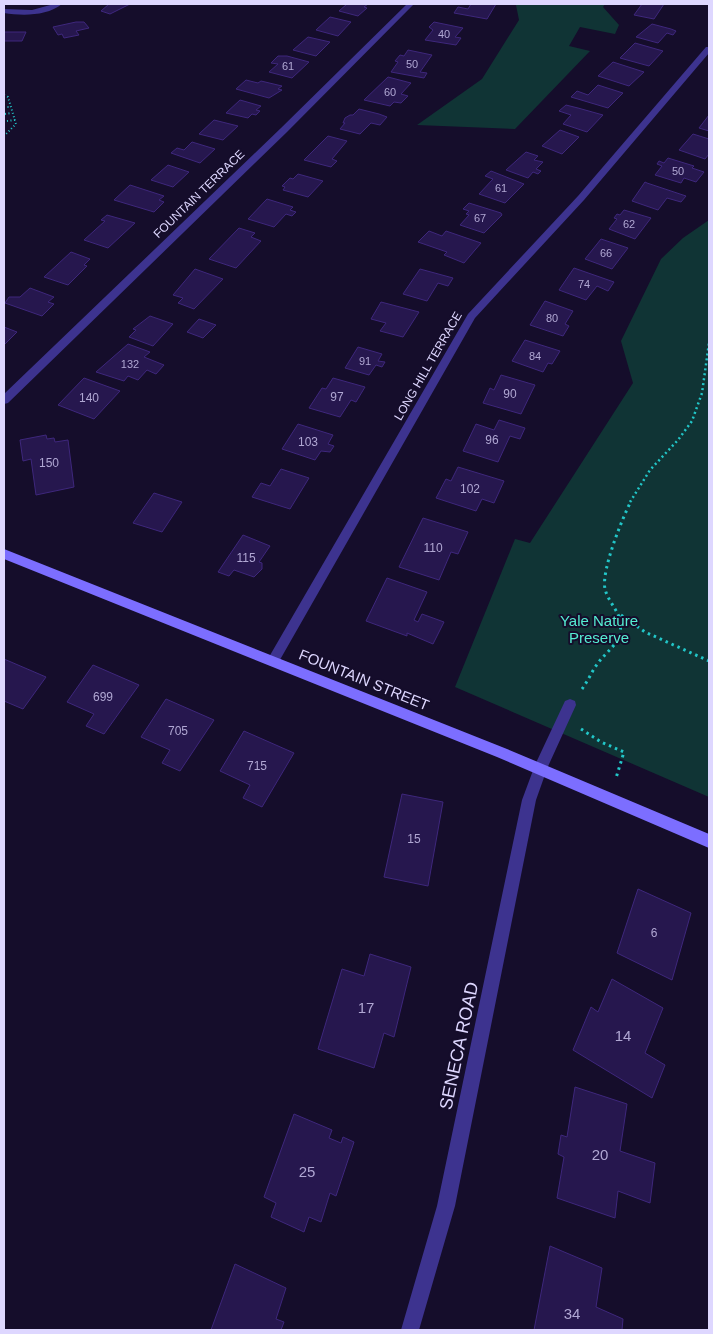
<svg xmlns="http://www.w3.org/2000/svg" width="713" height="1334" viewBox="0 0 713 1334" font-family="Helvetica,sans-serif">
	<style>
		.green { fill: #103435 }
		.building { fill: #26174e; stroke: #3e277c }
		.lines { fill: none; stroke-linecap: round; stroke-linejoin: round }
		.path-far2 { stroke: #22c6c8; stroke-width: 2; stroke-dasharray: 1 2.5; stroke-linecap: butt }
		.path-far1 { stroke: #22c6c8; stroke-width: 2.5; stroke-dasharray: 2 3; stroke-linecap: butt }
		.path { stroke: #22c6c8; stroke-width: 3; stroke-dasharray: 2.5 4; stroke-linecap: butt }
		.service { fill: #3d338f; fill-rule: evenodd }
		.minor { fill: #3d338f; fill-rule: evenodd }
		.secondary { fill: #7c6eff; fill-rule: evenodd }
		.labels { text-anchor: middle; stroke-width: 4; stroke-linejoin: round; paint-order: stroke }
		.far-number-label { font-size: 11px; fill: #b0a7d3 }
		.far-street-label { font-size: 12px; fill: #ded7ff; stroke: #150d2b }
		.number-label { font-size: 12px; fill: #b0a7d3 }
		.park-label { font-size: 15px; fill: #55edd2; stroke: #150d2b }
		.street-label { font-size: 15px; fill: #ded7ff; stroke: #150d2b }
		.near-number-label { font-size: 15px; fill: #b0a7d3 }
		.near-street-label { font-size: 18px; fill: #ded7ff; stroke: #150d2b }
	</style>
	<rect width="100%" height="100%" fill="#150d2b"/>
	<path class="green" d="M 517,4 L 605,4 L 603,7 L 619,25 L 615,34 L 580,27 L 569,46 L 590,51 L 515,129 L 417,125 L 482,79 L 519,20 L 516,5 Z
		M 709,220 L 709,797 L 455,687 L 515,539 L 530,543 L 633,383 L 621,341 L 661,259 L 683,238 Z"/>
	<path class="building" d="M 109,4 L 130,4 L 110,14 L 101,11 Z
		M 347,4 L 368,4 L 364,7 L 367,8 L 358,16 L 339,11 Z
		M 471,4 L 496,4 L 487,19 L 454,13 L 458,7 L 468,9 Z
		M 642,4 L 664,4 L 654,19 L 634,15 Z
		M 330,17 L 351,22 L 338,36 L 316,30 Z
		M 76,22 L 84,22 L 89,28 L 76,31 L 79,35 L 64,38 L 62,34 L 58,35 L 53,27 Z
		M 434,22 L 463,28 L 455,37 L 461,38 L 456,45 L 425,40 L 433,30 L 429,27 Z
		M 652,24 L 671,29 L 676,31 L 673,35 L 667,33 L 658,43 L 636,37 Z
		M 4,32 L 26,32 L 22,41 L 4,41 Z
		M 308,37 L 330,42 L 316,56 L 293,50 Z
		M 635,43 L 663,51 L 649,66 L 620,58 Z
		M 408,50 L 432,55 L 420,72 L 427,73 L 424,78 L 391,72 L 398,62 L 395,61 L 400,55 L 404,56 Z
		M 278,56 L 287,56 L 309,62 L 292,78 L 269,72 L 278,64 L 271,63 Z
		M 613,62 L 644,72 L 629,86 L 598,76 Z
		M 388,77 L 411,83 L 401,94 L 408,96 L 401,103 L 394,102 L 390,106 L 364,100 Z
		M 246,80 L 258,83 L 261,81 L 282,86 L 278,89 L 282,90 L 269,98 L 236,89 Z
		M 598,85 L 623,93 L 608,108 L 571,97 L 577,91 L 588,95 Z
		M 240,100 L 261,106 L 256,110 L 260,111 L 256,115 L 252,114 L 248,118 L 226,113 Z
		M 566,105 L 578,108 L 603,115 L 587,132 L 563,124 L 571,115 L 559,111 Z
		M 359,109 L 379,114 L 387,117 L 380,125 L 371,123 L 360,134 L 340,129 L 345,123 L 343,123 L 345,118 L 350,115 L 353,115 Z
		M 709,115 L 709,131 L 699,128 Z
		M 214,120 L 238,126 L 223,140 L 199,134 Z
		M 560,130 L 579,137 L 562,154 L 542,146 Z
		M 693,134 L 709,139 L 709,154 L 705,159 L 679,150 Z
		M 328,136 L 347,141 L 332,159 L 337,161 L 331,167 L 304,160 Z
		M 192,142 L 215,149 L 200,163 L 171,153 L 177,148 L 184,150 Z
		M 526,152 L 538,156 L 534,160 L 543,162 L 536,169 L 541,171 L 538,174 L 533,172 L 528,178 L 506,170 Z
		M 668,158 L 694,166 L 692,168 L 704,172 L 696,182 L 684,178 L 681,183 L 655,175 L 662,166 L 657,164 L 659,161 L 664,163 Z
		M 168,165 L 189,172 L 173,187 L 151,180 Z
		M 491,171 L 524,184 L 505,203 L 479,194 L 493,179 L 485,176 Z
		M 298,174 L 323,181 L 308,197 L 283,190 L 285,187 L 282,186 L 290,178 L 293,179 Z
		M 645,182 L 647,183 L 686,196 L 681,202 L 667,198 L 658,210 L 632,201 Z
		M 130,185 L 164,196 L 159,200 L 164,202 L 154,212 L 114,200 Z
		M 267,199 L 293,207 L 290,210 L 296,212 L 292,216 L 286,214 L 274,227 L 248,219 Z
		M 469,203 L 501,213 L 502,215 L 484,233 L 460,225 L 469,215 L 466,214 L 469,211 L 463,209 Z
		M 624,210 L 651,218 L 635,239 L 609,229 L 617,219 L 614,218 L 617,214 L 620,215 Z
		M 107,215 L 135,223 L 108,248 L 84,240 L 105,221 L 101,220 Z
		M 239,228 L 255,233 L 251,237 L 261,241 L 236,268 L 209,259 Z
		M 429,231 L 442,236 L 446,231 L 481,243 L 464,263 L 444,255 L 447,252 L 418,242 Z
		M 601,239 L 628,248 L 612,269 L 585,259 Z
		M 71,252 L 90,259 L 84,265 L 87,266 L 68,285 L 44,277 Z
		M 574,268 L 614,282 L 608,291 L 597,286 L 586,300 L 559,290 Z
		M 195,269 L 223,279 L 194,309 L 178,303 L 183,298 L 173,295 Z
		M 420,269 L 453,278 L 448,286 L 438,283 L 427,301 L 403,294 Z
		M 30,288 L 54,297 L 48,302 L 54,304 L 42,316 L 5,303 L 9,297 L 20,297 Z
		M 545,301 L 573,311 L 565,324 L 569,326 L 563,336 L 530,325 Z
		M 381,302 L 419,312 L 403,337 L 380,331 L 386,323 L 371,319 Z
		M 150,316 L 173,324 L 153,346 L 129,337 L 136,330 L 133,329 Z
		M 199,319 L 216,325 L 203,338 L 187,332 Z
		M 4,327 L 17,332 L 4,345 Z
		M 525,340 L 560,351 L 552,364 L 548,363 L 543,372 L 512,361 Z
		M 128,344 L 150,352 L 144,357 L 164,365 L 156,374 L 147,370 L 138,380 L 128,376 L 124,381 L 96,372 Z
		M 358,347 L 382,354 L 378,361 L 385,362 L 382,367 L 376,365 L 369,375 L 345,368 Z
		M 501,375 L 535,385 L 521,414 L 483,403 L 490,388 L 494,390 Z
		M 84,378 L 120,391 L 94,419 L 58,405 Z
		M 333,378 L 365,387 L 356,402 L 351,400 L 340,417 L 309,408 L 322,388 L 326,389 Z
		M 499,420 L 525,428 L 520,439 L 510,436 L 498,462 L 463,451 L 476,424 L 494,430 Z
		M 298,424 L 333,435 L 328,444 L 334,446 L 330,452 L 321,451 L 315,460 L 282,449 Z
		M 46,435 L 47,439 L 54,438 L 55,442 L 68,440 L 74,487 L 36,495 L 31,459 L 23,461 L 20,440 Z
		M 458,467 L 504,481 L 494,503 L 482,499 L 476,511 L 436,498 L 446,479 L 451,481 Z
		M 281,469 L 309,478 L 290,509 L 252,497 L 261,483 L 270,486 Z
		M 154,493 L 182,502 L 162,532 L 133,523 Z
		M 423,518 L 468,532 L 458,554 L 451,552 L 439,580 L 399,567 Z
		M 243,535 L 270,546 L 259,562 L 262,563 L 262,569 L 254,577 L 234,570 L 229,576 L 218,572 Z
		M 387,578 L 427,592 L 414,620 L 418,622 L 422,614 L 444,622 L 433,644 L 407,633 L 407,636 L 366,621 Z
		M 4,659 L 46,677 L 23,709 L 4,701 Z
		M 93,665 L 139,685 L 104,734 L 86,726 L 94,714 L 67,702 Z
		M 166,699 L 214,720 L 180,771 L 162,763 L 170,750 L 141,737 Z
		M 244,731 L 294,753 L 262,807 L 243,798 L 250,785 L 220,771 Z
		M 402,794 L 443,802 L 428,886 L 384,877 Z
		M 638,889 L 691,913 L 672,980 L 617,953 Z
		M 370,954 L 411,967 L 394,1037 L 384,1033 L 374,1068 L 318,1049 L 342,969 L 364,976 Z
		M 612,979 L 663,1008 L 645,1053 L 665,1065 L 652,1098 L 573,1050 L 591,1007 L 598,1012 Z
		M 575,1087 L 627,1104 L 620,1151 L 655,1163 L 650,1203 L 618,1191 L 615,1218 L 557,1198 L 564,1157 L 558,1154 L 561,1135 L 567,1137 Z
		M 294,1114 L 332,1130 L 329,1138 L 341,1143 L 343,1137 L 354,1142 L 336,1196 L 330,1193 L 321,1222 L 309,1217 L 304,1232 L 271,1217 L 276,1203 L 264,1197 Z
		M 550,1246 L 602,1268 L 596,1307 L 623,1319 L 622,1330 L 534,1330 Z
		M 235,1264 L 286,1288 L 276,1319 L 284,1322 L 281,1330 L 211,1330 Z"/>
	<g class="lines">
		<path class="path-far2" d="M 4,95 L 8,97 L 16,124 L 4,136
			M 4,107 L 10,107
			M 5,114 L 12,113
			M 7,121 L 15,120"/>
		<path class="path-far1" d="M 630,502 L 650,470 L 678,440 L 692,421 L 702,393 L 709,343"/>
		<path class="path" d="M 621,615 L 645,632 L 709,661
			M 582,689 C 588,681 592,671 598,663 C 606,652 618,645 620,632 C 624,614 609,605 605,589 C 601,571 622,519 631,501
			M 581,729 L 601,742 L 624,752 L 616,778"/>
		<path class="service" d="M 570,699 L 575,701 L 576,705 L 545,773 L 540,775 L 535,773 L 533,769 L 535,765 L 565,701 Z"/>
		<path class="minor" d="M 54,4 L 62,4 C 47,16 23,16 4,13 L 4,9 L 32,10 Z
			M 407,4 L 414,4 L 287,132 L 8,403 L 4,404 L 4,394 L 281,128 Z
			M 706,47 L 709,47 L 709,53 L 584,200 L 475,318 L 277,665 L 273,666 L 269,665 L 267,661 L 269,657 L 468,314 L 578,196 Z
			M 540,763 L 545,765 L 547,769 L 536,800 L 455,1206 L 419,1330 L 401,1330 L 437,1206 L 522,800 L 535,765 Z"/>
		<path class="secondary" d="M 4,549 L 507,749 L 709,834 L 709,848 L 497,757 L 4,559 Z"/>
	</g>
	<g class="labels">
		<g class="far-number-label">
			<text x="444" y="38">40</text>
			<text x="412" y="68">50</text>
			<text x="288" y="70">61</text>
			<text x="390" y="96">60</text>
			<text x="678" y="175">50</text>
			<text x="501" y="192">61</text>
			<text x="480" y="222">67</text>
			<text x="629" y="228">62</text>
			<text x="606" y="257">66</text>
			<text x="584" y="288">74</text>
			<text x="552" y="322">80</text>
			<text x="535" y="360">84</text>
			<text x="365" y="365">91</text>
			<text x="130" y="368">132</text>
		</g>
		<g class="far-street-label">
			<text transform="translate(199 194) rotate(-44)" y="4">FOUNTAIN TERRACE</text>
			<text transform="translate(428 366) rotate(-60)" y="4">LONG HILL TERRACE</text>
		</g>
		<g class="number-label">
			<text x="510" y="398">90</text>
			<text x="337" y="401">97</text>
			<text x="89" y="402">140</text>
			<text x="492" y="444">96</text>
			<text x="308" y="446">103</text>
			<text x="49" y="467">150</text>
			<text x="470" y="493">102</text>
			<text x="433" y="552">110</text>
			<text x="246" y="562">115</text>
			<text x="103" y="701">699</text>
			<text x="178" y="735">705</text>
			<text x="257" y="770">715</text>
			<text x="414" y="843">15</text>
			<text x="654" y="937">6</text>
		</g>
		<g class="park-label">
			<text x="599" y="626">Yale Nature<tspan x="599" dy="17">Preserve</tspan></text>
		</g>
		<g class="street-label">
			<text transform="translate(364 680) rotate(22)" y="5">FOUNTAIN STREET</text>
		</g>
		<g class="near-number-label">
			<text x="366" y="1013">17</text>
			<text x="623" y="1041">14</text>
			<text x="600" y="1160">20</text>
			<text x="307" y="1177">25</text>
			<text x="572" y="1319">34</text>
		</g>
		<g class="near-street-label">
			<text transform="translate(459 1046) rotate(-78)" y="6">SENECA ROAD</text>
		</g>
	</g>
	<rect width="713" height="1334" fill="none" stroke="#ded7ff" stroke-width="10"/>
</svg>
